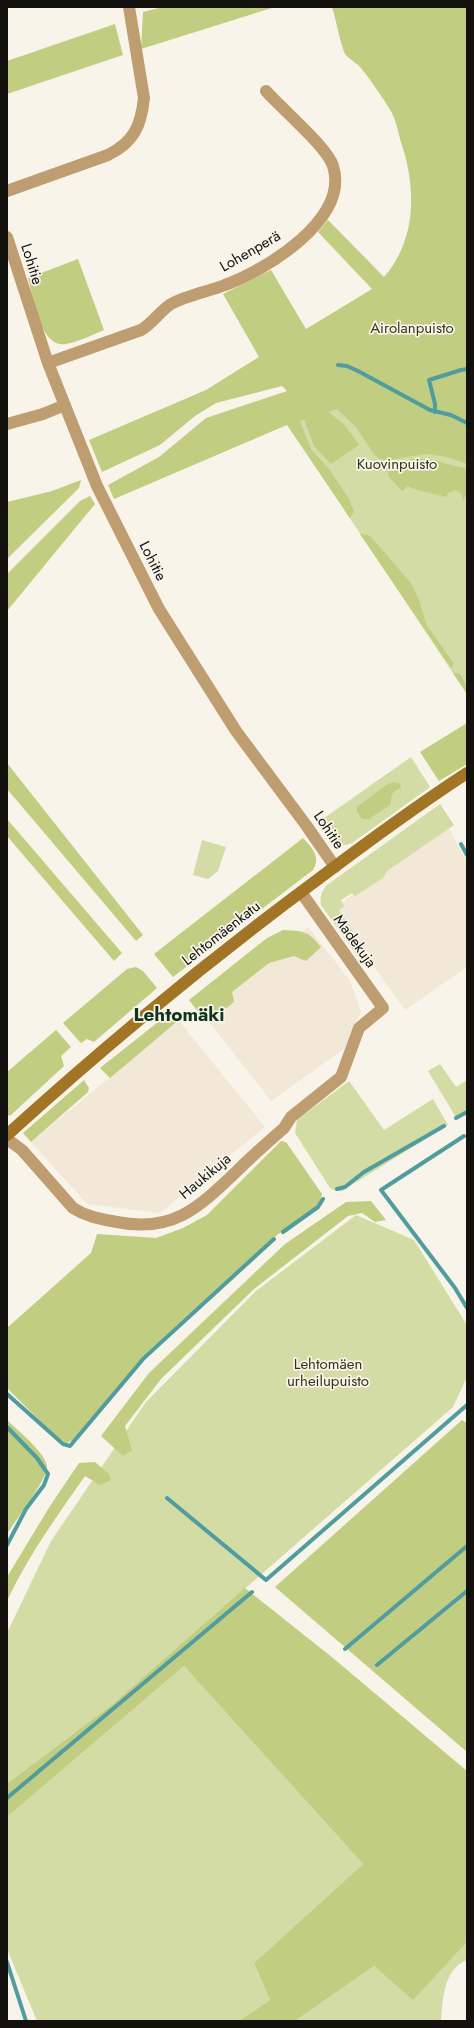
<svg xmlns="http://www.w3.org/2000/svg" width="474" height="2028" viewBox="0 0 474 2028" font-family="Jost,sans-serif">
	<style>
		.built { fill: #f1e8d7 }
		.green { fill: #d2dca4 }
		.forest { fill: #c1cd81 }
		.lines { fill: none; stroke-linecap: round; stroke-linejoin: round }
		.stream { stroke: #509c9f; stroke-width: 4 }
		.street { stroke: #be9e71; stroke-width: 12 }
		.secondary { stroke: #a27425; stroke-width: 12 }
		.labels { text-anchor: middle; stroke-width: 3.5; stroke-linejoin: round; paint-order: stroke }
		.street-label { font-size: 15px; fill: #12110d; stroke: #f9f4e9 }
		.park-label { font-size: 15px; fill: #313615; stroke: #f9f4e9 }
		.district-label { font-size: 19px; font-weight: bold; fill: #10341d; stroke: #f9f4e9 }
	</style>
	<rect width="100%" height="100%" fill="#f9f4e9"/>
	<path class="built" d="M 447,825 L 467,862 L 467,967 L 405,1010 L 333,909 Z
		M 308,927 L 349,979 L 361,1011 L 344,1049 L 271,1101 L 202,1013 Z
		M 179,1021 L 265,1127 L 160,1213 L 87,1204 L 31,1142 Z"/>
	<path class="green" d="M 467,369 L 467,694 L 287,424 Z
		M 411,757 L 430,787 L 352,843 C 334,851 327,836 317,823 Z
		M 440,804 L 454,825 L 387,871 L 383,878 L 355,896 L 352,893 L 341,900 L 344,906 L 339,910 L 371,959 L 366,962 L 357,956 L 321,905 C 320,897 321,892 327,885 Z
		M 202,840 L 226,847 L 218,871 L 208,879 L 193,875 Z
		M 440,1064 L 456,1087 L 467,1080 L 467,1113 L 457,1119 L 428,1071 Z
		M 349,1081 L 384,1130 L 433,1099 L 448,1125 L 342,1191 L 336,1191 L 330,1188 L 295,1133 L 297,1120 Z
		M 356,1215 L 414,1240 L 467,1325 L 467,1377 L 453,1407 L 114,1703 L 8,1783 L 7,1633 L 51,1541 L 146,1402 L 256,1291 Z
		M 184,1666 L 363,1864 L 254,1963 L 270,2000 L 239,2021 L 37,2021 L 7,1949 L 7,1817 Z
		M 467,1942 L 467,1960 C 443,1969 443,2000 441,2021 L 295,2021 L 374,1966 L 413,1999 Z"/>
	<path class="forest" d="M 163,7 L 275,7 L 141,49 L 143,12 Z
		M 332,7 L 467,7 L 467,464 L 447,457 L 427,454 L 388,460 L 380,459 L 374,454 L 356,427 L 337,409 L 328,412 L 344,424 L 359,445 L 331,464 L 314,446 L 304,419 L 300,421 L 311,449 L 329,469 L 349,499 L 354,512 L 350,518 L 287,425 L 114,499 L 108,485 L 159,457 L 206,418 L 287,391 L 282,386 L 216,403 L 195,416 L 160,445 L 102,472 L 89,440 L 206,390 L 259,357 L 223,294 L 271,270 L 306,329 L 372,289 L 318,232 L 328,220 L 384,277 C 418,238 416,185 400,139 C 398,131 396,121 392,113 C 383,98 372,82 361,68 C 357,63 349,59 345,54 C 340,43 336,19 332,7 Z
		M 115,24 L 123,55 L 7,94 L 7,61 Z
		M 78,259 L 104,330 C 92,335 78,342 66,344 C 40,349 33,296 28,278 Z
		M 413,459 L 429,459 L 467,469 L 467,493 L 463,501 L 462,494 L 456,490 L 449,492 L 446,497 L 414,489 L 408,486 L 402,491 L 389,477 L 387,470 L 392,465 Z
		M 81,480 L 79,488 L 7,559 L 7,502 L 52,491 Z
		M 90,496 L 95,504 L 7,611 L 7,574 L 80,501 Z
		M 360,534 L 368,535 L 372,538 L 411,583 L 419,600 L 426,624 L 454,664 L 451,668 Z
		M 453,673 L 460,674 L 467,686 L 467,694 Z
		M 467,723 L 467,764 L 439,781 L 420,752 Z
		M 7,763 L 143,935 L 136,941 L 7,789 Z
		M 394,782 L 400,784 L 401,788 C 392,791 391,795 391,804 L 369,819 L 362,819 L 357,812 L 357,807 L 386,785 Z
		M 7,819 L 122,953 L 114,961 L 7,836 Z
		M 303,838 C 312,848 321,856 313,870 L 173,977 L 154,954 Z
		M 283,930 C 304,931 308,931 321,947 L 306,961 L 294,956 L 269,963 L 232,992 L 234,1002 L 207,1023 L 189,1000 L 267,938 Z
		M 136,967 L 143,971 L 157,988 L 94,1042 L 87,1039 L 81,1043 L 63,1023 L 127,969 Z
		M 172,1011 L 179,1020 L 110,1078 L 100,1068 Z
		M 56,1030 L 71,1047 L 61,1056 L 64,1066 L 11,1115 L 7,1116 L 7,1072 Z
		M 84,1080 L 89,1088 L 88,1092 L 31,1142 L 23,1133 Z
		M 281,1141 L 286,1142 L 322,1194 L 320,1204 L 277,1235 L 144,1355 L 79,1437 L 67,1443 L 57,1438 L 7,1388 L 7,1328 L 91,1253 L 97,1234 L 156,1238 L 183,1228 L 207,1215 Z
		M 371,1201 L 386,1220 L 375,1222 L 362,1213 L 348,1216 L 254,1289 L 161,1379 L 125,1426 L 132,1450 L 123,1456 L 101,1436 L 149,1373 L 285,1244 L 346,1202 Z
		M 7,1420 C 17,1430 45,1452 47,1466 C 49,1477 15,1521 7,1534 Z
		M 462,1420 L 467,1423 L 467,1752 L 275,1587 Z
		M 95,1462 L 109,1474 L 111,1480 L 100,1485 L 85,1476 C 57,1516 28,1556 7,1601 L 7,1577 L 50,1506 L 79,1463 Z
		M 245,1588 L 333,1658 L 467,1771 L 467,1942 L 413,2000 L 374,1966 L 295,2021 L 239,2021 L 270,2000 L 254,1963 L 363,1864 L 184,1666 L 7,1817 L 7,1782 L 8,1783 L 114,1703 Z"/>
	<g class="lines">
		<path class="stream" d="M 338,365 L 347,366 L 358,371 L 430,410 L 451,415 L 467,423
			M 435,412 L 435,404 L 429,380 L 461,370 L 467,369
			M 461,844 L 467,855
			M 456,1118 L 467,1112
			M 464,1136 L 381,1190 L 455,1288 L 467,1308
			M 337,1189 L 345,1187 L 364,1172 L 444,1126
			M 283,1232 L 318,1207 L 323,1199
			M 7,1394 L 63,1444 L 70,1446 L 144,1358 L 274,1239
			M 7,1427 L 37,1458 L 48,1474 L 44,1485 L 26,1509 L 7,1545
			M 167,1498 L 266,1580 L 467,1405
			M 345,1649 L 467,1546
			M 377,1665 L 467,1591
			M 7,1798 L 252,1592
			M 7,1962 L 26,2021"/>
		<path class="street" d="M 7,191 L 108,155 C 134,142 141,126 144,98 L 129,7
			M 7,237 L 48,363 L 97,486 L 159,609 L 236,731 L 306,825 L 335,867
			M 48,363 L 141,330 C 153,323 160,311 171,304 C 184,296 210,291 225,285 C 266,270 350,219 333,166 C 327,147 282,109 266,91
			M 7,424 L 43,414 L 65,405
			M 7,1139 L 22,1150 L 73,1208 C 87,1217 101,1219 117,1222 C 174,1233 199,1207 237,1171 C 252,1156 268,1142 284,1128 L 291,1117 L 341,1077 L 359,1028 L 383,1008 L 301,892"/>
		<path class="secondary" d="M 7,1135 C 106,1045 209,960 317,880 C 366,843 415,807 467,773"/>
	</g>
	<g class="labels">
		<g class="street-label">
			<text transform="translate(250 251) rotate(-30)" y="5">Lohenperä</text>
			<text transform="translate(32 264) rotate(73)" y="5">Lohitie</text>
			<text transform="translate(153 561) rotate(63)" y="5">Lohitie</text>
			<text transform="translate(329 830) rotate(56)" y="5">Lohitie</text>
			<text transform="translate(221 933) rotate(-38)" y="5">Lehtomäenkatu</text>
			<text transform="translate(355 941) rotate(54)" y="5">Madekuja</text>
			<text transform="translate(205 1176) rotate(-40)" y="5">Haukikuja</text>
		</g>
		<g class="park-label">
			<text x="412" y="333">Airolanpuisto</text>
			<text x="397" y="469">Kuovinpuisto</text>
			<text x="328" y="1369">Lehtomäen<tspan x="328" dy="17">urheilupuisto</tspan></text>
		</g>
		<g class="district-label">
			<text x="179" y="1021">Lehtomäki</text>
		</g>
	</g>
	<rect width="474" height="2028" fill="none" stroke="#12110d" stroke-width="16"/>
</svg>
